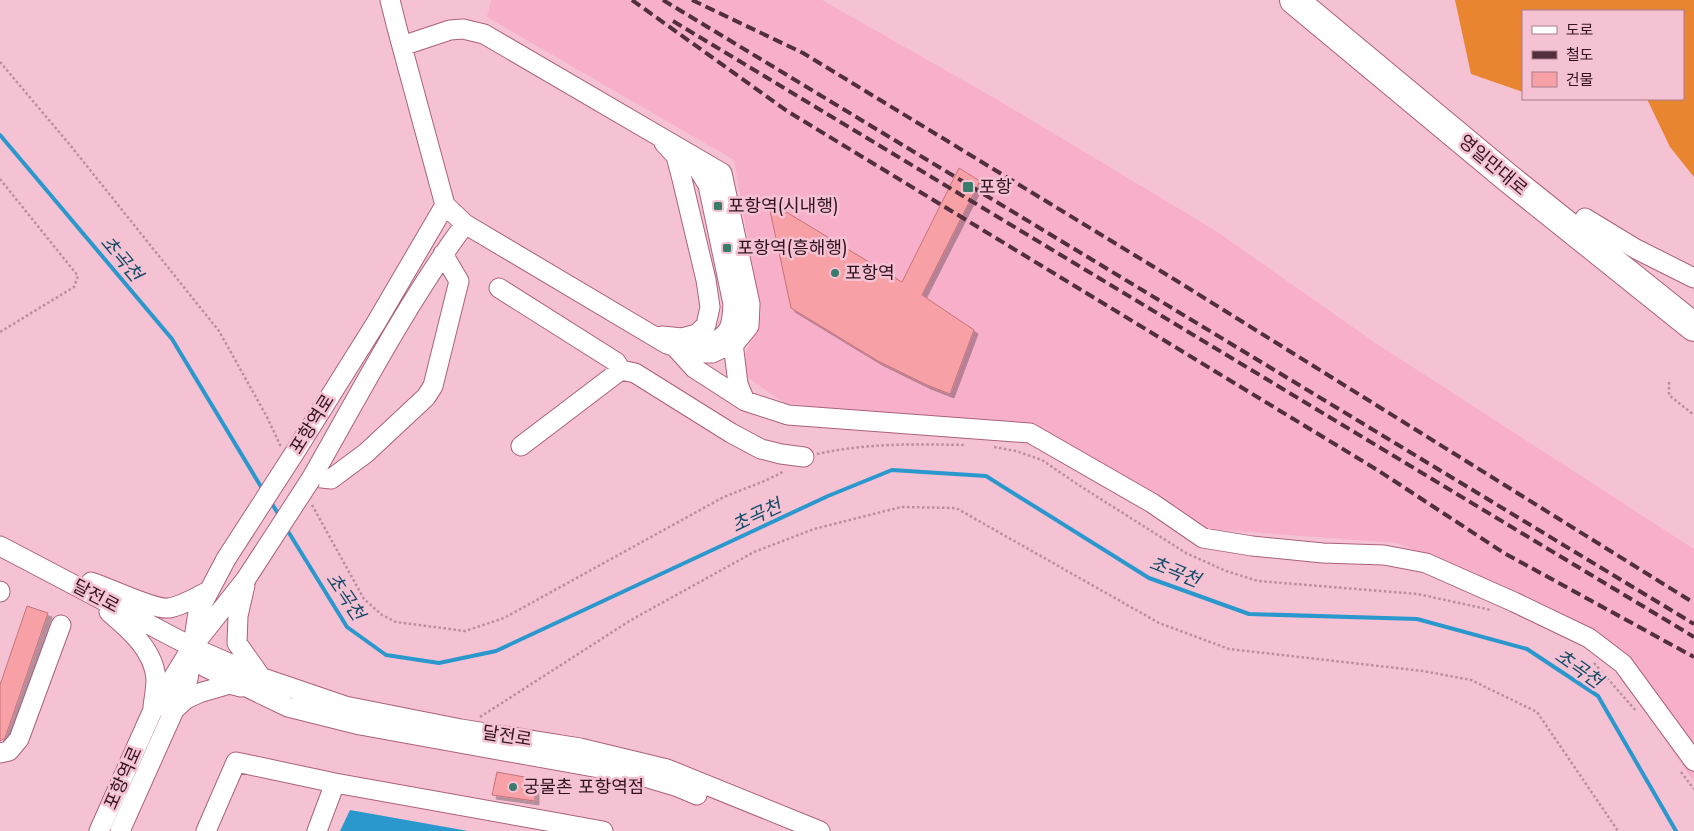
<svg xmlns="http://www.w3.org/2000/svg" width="1694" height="831" viewBox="0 0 1694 831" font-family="Jost,'Noto Sans KR',sans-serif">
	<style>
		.built { fill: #f8b0ca }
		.forest { fill: #e98431 }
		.water { fill: #2b98cd }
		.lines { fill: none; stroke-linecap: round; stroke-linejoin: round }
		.stream { stroke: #2b98cd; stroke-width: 4 }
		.building { fill: #f7a1a7; stroke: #c47379; filter: url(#shadow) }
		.minor-casing { stroke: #ab607e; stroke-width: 21 }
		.highway-casing { stroke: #ab607e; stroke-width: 30 }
		.path { stroke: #ba8d9d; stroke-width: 2.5; stroke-dasharray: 2.5 2.5; stroke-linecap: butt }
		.minor { stroke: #fff; stroke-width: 19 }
		.highway { stroke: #fff; stroke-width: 28 }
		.rail { stroke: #512f3c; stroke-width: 4; stroke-dasharray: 10 5; stroke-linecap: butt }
		.minor-bridge-casing { stroke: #ab607e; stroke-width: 21; stroke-linecap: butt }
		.minor-bridge { stroke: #fff; stroke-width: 19 }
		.poi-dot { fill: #3a7c6c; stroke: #f5c2d4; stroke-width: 2 }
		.labels { text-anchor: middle; stroke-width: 5; stroke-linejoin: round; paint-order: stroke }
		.street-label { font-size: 18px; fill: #31131f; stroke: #f5c2d4 }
		.poi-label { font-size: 18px; fill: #31131f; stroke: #f5c2d4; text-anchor: start }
		.water-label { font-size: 19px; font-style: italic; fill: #134b67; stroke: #f5c2d4 }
	</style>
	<defs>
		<filter id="shadow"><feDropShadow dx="4" dy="4" stdDeviation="0" flood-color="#0004"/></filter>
	</defs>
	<rect width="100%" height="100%" fill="#f5c2d4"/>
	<path class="built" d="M 491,0 L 822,0 L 1003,103 L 1213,229 L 1377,344 L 1694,549 L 1694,782 L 1621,676 L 1615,648 L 1552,609 L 1397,543 L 1207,529 L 1030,432 L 785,403 L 739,372 L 761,314 L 734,160 L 487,17 Z"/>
	<path class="forest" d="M 1455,0 L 1694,0 L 1694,177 L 1670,147 L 1647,99 L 1683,99 L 1683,11 L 1523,11 L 1523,92 L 1471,74 Z"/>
	<path class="water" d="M 350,810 L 468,831 L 340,831 Z"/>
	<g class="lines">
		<path class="stream" d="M 0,135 L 172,339 L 263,490
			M 271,502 L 280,517
			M 286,528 L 347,627 L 386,655 L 439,663 L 496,651 L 828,496 L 892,470 L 986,476 L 1149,578 L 1249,614 L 1417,619 L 1527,649 L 1598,696 L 1676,831"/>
	</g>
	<path class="building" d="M 959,168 L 980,181 L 922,295 L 974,330 L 950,394 L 927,385 L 878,361 L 791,308 L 768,201 L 902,282 Z
		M 27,606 L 48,613 L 5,738 L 0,741 L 0,685 Z
		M 497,772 L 535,779 L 535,801 L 492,795 Z"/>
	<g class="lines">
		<g class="minor-casing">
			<path id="minor" d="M 390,0 L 397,28 L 445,205 L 465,224 L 667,344 L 694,353 L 712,353 L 736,342 L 749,326 L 750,304 L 722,173 L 484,34 L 463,29 L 450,30 L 402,46
				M 691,157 L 708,185 L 733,304 C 732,328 730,335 708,345
				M 1585,218 L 1636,249 L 1694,278
				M 499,288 L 616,362 L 621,370
				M 662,336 L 682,338 L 697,334 L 706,325 L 710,307 L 706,280 L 682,179 L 676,156 L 664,143
				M 733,343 L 738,384 L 745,401
				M 675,347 L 694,368 L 745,401 L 788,415 L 1030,433 L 1152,503 L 1203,538 L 1252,546 L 1323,553 L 1384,555 L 1426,563 L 1514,602 L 1589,638 L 1623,664 L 1694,761
				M 521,446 L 621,370 L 635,373 L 731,433 L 761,449 L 781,454 L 804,457
				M 297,449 L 376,323 L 445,205
				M 313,477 L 331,479 L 366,453 L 426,397 L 433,386 L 459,281 L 443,254
				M 311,479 C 360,393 406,304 465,224
				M 0,546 L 192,647 L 263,678 L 345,706 L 461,729 L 580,748 L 667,769 L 820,831
				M 91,582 C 108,587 153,610 169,608 C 182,606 196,597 209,591
				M 245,585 L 238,616 L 237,643 L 261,677
				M 0,591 L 0,592
				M 109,612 C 129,629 154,650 156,679 C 156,688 154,698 153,707
				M 199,657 L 205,667 L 288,707 L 360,725 L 638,775 L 678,787 L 697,795
				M 175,709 L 186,699 L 199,693 L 230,684 L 241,687
				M 0,753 L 9,751 L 19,739 L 61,625
				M 99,831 L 152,712 L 192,647 L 246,579
				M 120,831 L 188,679 L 198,612 L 226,559
				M 206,831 L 236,762 L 335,783 L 603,831
				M 317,831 L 335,783"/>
		</g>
		<g class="highway-casing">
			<path id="highway" d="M 1294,0 L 1508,178 L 1694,327"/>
		</g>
		<path class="path" d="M 0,62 L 70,145 L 219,331 L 267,417 L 281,447
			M 0,179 L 78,276 L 74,287 L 0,332
			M 1669,382 L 1669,395 L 1694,415
			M 994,447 L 1016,451 L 1042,460 L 1077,484 L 1186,553 L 1226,571 L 1258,581 L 1418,594 L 1491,610
			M 817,454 C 867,443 915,444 966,445
			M 312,505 L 364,599 L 382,615 L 396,622 L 465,631 L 504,618 L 720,499 C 741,489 764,483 784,471
			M 1594,663 L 1636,711
			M 480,717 L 631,620 L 754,552 L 814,529 L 901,507 L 956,508 L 1159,623 L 1229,649 L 1423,671 L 1471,680 L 1537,712 L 1618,831
			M 1681,772 L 1694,789"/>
		<use href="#minor" class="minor"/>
		<use href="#highway" class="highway"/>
		<path class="rail" d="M 632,0 L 787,111 L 1379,471 L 1504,553 L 1694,657
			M 663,0 L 1694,624
			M 692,0 L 803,53 L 1177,281 L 1694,603
			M 673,21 L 1694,637"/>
		<g class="minor-bridge-casing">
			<path id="minor-bridge" d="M 226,559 L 297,449
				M 246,579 L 311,479"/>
		</g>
		<use href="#minor-bridge" class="minor-bridge"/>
	</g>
	<g class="poi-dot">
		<rect x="962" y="181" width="12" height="12" rx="2.5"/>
		<rect x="713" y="201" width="10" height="10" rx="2.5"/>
		<rect x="722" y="243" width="10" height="10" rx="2.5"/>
		<circle cx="835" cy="273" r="5"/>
		<circle cx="513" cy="787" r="5"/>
	</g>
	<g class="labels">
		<g class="street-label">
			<text transform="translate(1493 165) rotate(40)" y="6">영일만대로</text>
			<text transform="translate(312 424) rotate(-58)" y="6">포항역로</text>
			<text transform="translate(96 596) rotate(28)" y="6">달전로</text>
			<text transform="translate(507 736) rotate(9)" y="6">달전로</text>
			<text transform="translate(123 778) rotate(-66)" y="6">포항역로</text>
		</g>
		<g class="poi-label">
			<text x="979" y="193">포항</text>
			<text x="728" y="212">포항역(시내행)</text>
			<text x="737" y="254">포항역(흥해행)</text>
			<text x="845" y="279">포항역</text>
			<text x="523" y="793">궁물촌 포항역점</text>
		</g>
		<g class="water-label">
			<text transform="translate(122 258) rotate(50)" y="7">초곡천</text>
			<text transform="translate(756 515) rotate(-25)" y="7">초곡천</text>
			<text transform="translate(1175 571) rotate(22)" y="7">초곡천</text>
			<text transform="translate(346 596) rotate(56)" y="7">초곡천</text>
			<text transform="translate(1579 668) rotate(35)" y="7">초곡천</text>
		</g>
	</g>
	<rect x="1522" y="10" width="162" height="90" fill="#f5c2d4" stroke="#a77c8c"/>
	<rect x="1532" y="26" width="25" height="8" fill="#ffffff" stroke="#a77c8c"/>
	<text x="1566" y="35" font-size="15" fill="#31131f">도로</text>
	<rect x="1532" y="51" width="25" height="8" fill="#512f3c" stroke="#a77c8c"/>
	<text x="1566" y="60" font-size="15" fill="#31131f">철도</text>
	<rect x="1532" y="72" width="25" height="15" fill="#f7a1a7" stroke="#a77c8c"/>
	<text x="1566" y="85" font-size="15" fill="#31131f">건물</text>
</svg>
